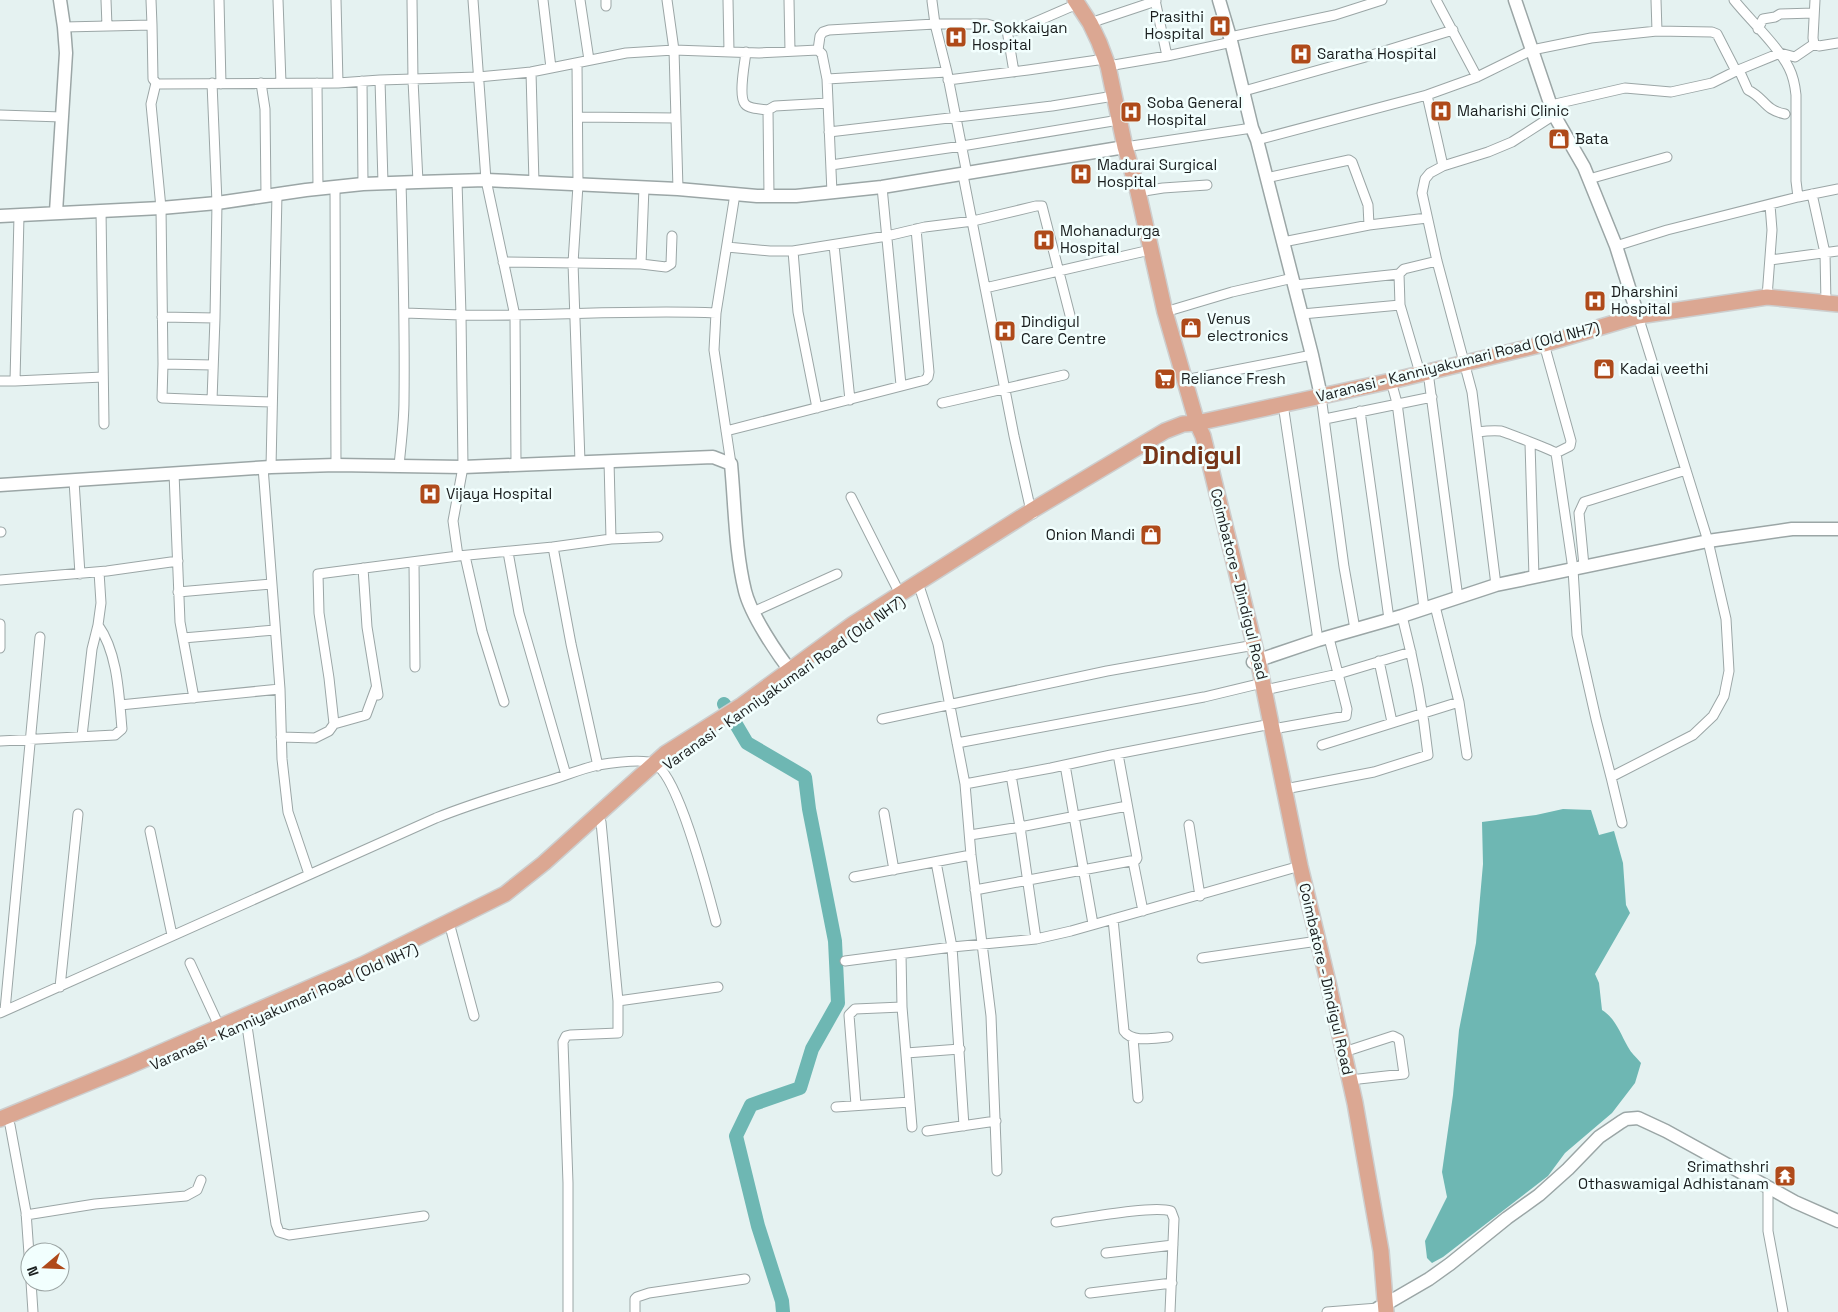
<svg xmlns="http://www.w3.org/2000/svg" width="1838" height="1312" viewBox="0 0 1838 1312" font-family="'Space Grotesk',sans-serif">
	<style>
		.water { fill: #6eb7b3 }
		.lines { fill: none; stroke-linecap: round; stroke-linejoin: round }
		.river { stroke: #6eb7b3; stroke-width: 14 }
		.street-casing { stroke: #9ba6a6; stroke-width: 11 }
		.secondary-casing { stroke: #9ba6a6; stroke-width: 15 }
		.primary-casing { stroke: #cdcece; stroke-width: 18 }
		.street { stroke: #fff; stroke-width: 9 }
		.secondary { stroke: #fff; stroke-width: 12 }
		.primary { stroke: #dba792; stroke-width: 15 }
		.labels { text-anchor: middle; stroke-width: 5; stroke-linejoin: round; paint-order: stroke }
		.poi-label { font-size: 15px; fill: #1a1e1e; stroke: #f2fffe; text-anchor: start }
		.street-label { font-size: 15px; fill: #1a1e1e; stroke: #f2fffe }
		.town-label { font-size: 25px; font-weight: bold; fill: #763518; stroke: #f2fffe }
	</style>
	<rect width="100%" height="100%" fill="#e5f2f1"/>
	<path class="water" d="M 1563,809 L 1591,810 L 1599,835 L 1614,831 L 1623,863 L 1626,905 L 1630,913 L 1595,974 L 1599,983 L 1602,1010 C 1616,1019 1620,1033 1628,1047 C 1631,1053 1636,1057 1641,1063 L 1635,1083 L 1612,1113 L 1565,1153 L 1548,1176 L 1443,1257 L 1432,1263 L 1427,1258 L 1425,1241 L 1447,1197 L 1442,1172 L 1453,1095 L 1459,1030 L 1476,943 L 1483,864 L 1482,822 L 1536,815 Z"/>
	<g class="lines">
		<path class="river" d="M 724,704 L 747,743 L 805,777 L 809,809 L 835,941 L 838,1003 L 812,1049 L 800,1088 L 751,1105 L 736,1136 L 758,1226 L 782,1301 L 783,1312"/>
		<g class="street-casing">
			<path id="street" d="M 106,0 L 107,26
				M 151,0 L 152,25
				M 219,0 L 221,84
				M 278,0 L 281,83
				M 336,0 L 338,83
				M 412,0 L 413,80 L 418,182
				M 473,0 L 486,180 L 515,316 L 516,464
				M 543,0 L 551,68
				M 580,0 L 589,60
				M 606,0 L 606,6
				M 667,0 L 674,50 L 678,189
				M 728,0 L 729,51
				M 789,0 L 790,51
				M 1155,0 L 1167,56
				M 1436,0 L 1477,77
				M 1734,0 C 1750,20 1778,46 1789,68 C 1793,76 1795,85 1796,95 L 1796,181 L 1798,197
				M 1815,0 L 1813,38 L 1814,44 L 1819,46 L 1838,43
				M 932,1 L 935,24 L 947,72 L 967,174
				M 1090,23 L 1156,1
				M 64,27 L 152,25 L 153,79 L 157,84 L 338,83 L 380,80 L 478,77 L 531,72 L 626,53 L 674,50 L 759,53 L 818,50 L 822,54 L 827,79 L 832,193
				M 1758,29 L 1763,19 L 1775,17 L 1780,14 L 1814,13
				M 1007,30 L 1014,72
				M 1657,31 L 1712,32 L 1717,34 L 1736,71
				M 1230,37 L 1335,15 L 1382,0
				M 818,50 L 820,36 L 823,32 L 829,30 L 935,24 L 987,24 L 1007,30 L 1017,30 L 1077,4
				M 746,52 C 745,62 738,96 745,104 C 749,109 761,109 768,110
				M 577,63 L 578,185 L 573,263 L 580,462
				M 1108,66 L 1167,56 L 1232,42
				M 1739,70 L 1748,90 C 1765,98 1764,110 1785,114
				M 531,72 L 534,183
				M 827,79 L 947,72
				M 380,80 L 383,183
				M 948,80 L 1028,70 L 1105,59
				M 362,81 L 363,184
				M 156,83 L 151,104 L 161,208 L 163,364 L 162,398 L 212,400 L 215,318 L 217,203 L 212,83
				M 261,83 L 265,109 L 266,195
				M 317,83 L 318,189
				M 1244,91 L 1362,58 L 1453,30
				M 1427,95 L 1443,166 L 1430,173 L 1425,179 L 1422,193 L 1437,261 L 1472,392 L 1496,585
				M 1551,105 L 1625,88 L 1671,92 L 1712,83 L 1736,71 L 1780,53 L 1795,57 L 1814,44
				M 0,115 L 62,117
				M 579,117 L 676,118
				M 829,132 L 1052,106 L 1114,96
				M 1257,140 L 1427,95 L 1477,77 L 1532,50 L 1591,38 L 1657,31 L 1656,0
				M 1125,147 L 1252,128
				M 831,165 L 962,146 L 1119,120
				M 1443,166 L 1488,152 L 1512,142 L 1554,115
				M 963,175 L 1014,436 L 1031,511 L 1033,514
				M 1266,178 L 1349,160 L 1352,162 L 1368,205 L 1369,225
				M 1589,179 L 1667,157
				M 335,187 L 336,465
				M 882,187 L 901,385
				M 1138,192 L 1163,188 L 1207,185
				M 1812,194 L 1825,253 L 1826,303
				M 769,196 L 768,110 L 775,106 L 828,103
				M 101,210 L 104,424
				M 19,216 L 15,381 L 103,377
				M 1283,242 L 1369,225 L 1427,218
				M 834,245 L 850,400
				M 1616,246 L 1667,230 L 1798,197 L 1838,189
				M 727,247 L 770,251 L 793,251 L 887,236 L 925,227 L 973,221 L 1036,206 L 1042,206 L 1072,323
				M 793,251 L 798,312 L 817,408
				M 1770,260 L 1838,251
				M 503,262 L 641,264 L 666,267 L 671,264 L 672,236
				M 641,264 L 644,187
				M 1295,285 L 1399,274
				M 985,288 L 1150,250
				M 1767,297 L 1772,230 L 1770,205
				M 1165,312 L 1232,292 L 1293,278
				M 405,313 L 461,315 L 457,181
				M 1302,314 L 1400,305
				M 162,317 L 215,318
				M 1544,344 L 1571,441 L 1570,446 L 1556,453
				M 163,364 L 213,365
				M 1428,372 L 1458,598
				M 1420,373 L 1400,305 L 1399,274 L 1404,269 L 1437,261
				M 1185,380 L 1312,355
				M 0,381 L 15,381
				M 1391,381 L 1397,403 L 1424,608
				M 1321,396 L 1344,567 L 1355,629
				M 212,400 L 272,402
				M 942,403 L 1064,375
				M 1283,404 L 1318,640
				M 1360,411 L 1389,619
				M 1325,419 L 1432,397
				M 726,431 L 925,380 L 928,377 L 929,372 L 916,229
				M 1477,432 C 1485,431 1493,430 1501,431 C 1507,433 1552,450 1556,453 L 1573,569 L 1577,635 L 1596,719 L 1611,777 L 1693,735 L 1713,716 L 1724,696 L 1729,671 L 1726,619 L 1708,541 L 1638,316
				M 1530,443 L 1534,577
				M 731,464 L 714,350 L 716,313 L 735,194
				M 399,466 C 401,444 404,422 404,401 C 405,328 403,255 401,182
				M 263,467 L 280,689 L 282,759 L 288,812 L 309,874
				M 271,467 L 277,194
				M 174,473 L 180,622 L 194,698
				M 74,481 L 80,574
				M 851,497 L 900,594
				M 0,532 L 1,532
				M 611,539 L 658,537
				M 553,547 L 571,644 L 598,766
				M 508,552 L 519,613 L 566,775
				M 458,556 L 453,521 L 463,467 L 461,315 C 546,317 631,309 716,313
				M 465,556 L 482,631 L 504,702
				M 414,562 L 415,667
				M 1584,566 L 1579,513 L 1584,502 L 1686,470
				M 363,568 L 367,627 L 378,695
				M 0,580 L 107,571 L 178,561
				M 920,589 L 938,644 L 965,784 L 971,855 L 991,1016 L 997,1171
				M 178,592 L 271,584
				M 1435,606 L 1459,702 L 1467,755
				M 753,612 L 837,574
				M 0,624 L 0,648
				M 183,638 L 275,630
				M 1379,661 L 1392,722
				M 1265,690 L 1338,674 L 1411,652
				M 120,705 L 280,689
				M 882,719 L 1107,671 L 1249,646
				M 334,724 L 366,715 L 376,688
				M 1273,729 L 1346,716 L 1347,709 L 1329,638
				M 82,736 L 92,649 L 98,625 L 101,603 L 99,572
				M 281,737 L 315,738 L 329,731 L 334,724 L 329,678 L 319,613 L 318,574 L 458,556 L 553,547 L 611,539 L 609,461
				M 0,741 L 115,735 L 122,729 C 119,696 118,653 98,625
				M 957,743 L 1204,697 L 1258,684
				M 1322,745 L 1459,702
				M 1065,765 L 1093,924
				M 1011,775 L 1020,827 L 1036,939
				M 1611,777 L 1622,823
				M 965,784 L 1051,768 L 1111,755 L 1266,725
				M 1285,789 L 1374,772 L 1428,755 C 1423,708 1414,662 1402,616
				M 884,813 L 894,870
				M 1189,825 L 1200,896
				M 150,831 L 172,935
				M 970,835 L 1020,827 L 1127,806
				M 1133,861 L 1143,911
				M 936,862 L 952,947 L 964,1126
				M 854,877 L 971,855
				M 975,890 L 1136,860 L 1137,858 L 1118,754
				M 1113,919 L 1124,1031 C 1132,1043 1154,1038 1168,1037
				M 451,930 L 474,1016
				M 901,954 L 902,1007 L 912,1127
				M 1202,958 L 1311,942
				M 845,961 L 952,947 L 1036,939 L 1071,931 L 1293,868
				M 190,963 L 220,1028
				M 60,987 L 78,814
				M 618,1001 L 718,987
				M 5,1010 L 40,637
				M 0,1013 L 436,818 C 471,804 507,793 544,782 C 562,777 580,769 598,765 C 611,763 644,758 655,764 C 679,777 708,892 716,922
				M 247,1026 L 276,1224 L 279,1232 L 289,1235 L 424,1216
				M 1133,1038 L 1138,1098
				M 1344,1052 L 1393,1036 L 1399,1039 L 1404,1074 L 1350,1080
				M 906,1053 L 960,1049
				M 856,1105 L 849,1015 L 855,1009 L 902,1007
				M 836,1107 L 910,1102
				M 10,1125 L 26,1212 L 30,1268
				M 927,1131 L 996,1121
				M 1768,1187 L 1768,1231 L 1783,1312
				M 26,1215 L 95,1204 L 186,1196 L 197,1190 L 201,1180
				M 1056,1222 C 1080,1219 1152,1205 1171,1211 L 1174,1219 L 1170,1312
				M 1106,1253 L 1173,1245
				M 31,1282 L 33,1312
				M 1090,1293 L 1172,1283
				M 568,1312 L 568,1183 L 563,1042 L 566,1036 L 570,1035 L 618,1033 L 618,1001 L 601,822
				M 635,1312 L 635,1299 L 637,1297 L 649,1293 L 745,1279
				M 1327,1312 L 1378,1308"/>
		</g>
		<g class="secondary-casing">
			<path id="secondary" d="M 1219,0 L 1230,37 L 1252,128 L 1257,140 L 1312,355 L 1321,396
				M 1515,0 L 1554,115 L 1584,167 L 1616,246 L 1638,316
				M 56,212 L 66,53 L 64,27 L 60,0
				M 0,216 L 161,208 L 217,203 L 306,190 L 363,184 L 418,182 L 486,180 L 678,189 L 757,196 L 796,196 L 882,187 L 1125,147
				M 0,485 L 271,467 L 336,465 L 463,467 L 713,457 L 731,464 C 735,506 735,550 745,591 C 751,615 777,654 793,674
				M 1253,662 L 1318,640 L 1402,616 L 1496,585 L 1708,541 L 1792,529 L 1838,529
				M 1378,1308 L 1386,1304 L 1429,1279 L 1450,1264 L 1507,1218 L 1539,1195 L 1568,1169 L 1599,1137 L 1621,1122 L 1626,1119 L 1638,1118 L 1666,1131 L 1795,1202 L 1838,1221"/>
		</g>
		<g class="primary-casing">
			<path id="primary" d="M 1075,0 L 1090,23 L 1099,42 L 1108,66 L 1125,147 L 1138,192 L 1165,312 L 1197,423 L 1203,436 L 1258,660 L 1300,866 L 1328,982 L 1355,1103 L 1381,1251 L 1386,1312
				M 0,1119 L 127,1067 L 362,965 L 505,894 L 544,863 L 666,753 L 742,705 L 853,624 L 900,594 L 1031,511 L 1165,431 L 1183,424 L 1197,423 L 1391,381 L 1544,344 L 1638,316 L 1767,297 L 1838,304"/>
		</g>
		<use href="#street" class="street"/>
		<use href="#secondary" class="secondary"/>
		<use href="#primary" class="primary"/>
	</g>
	<defs>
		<g id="hospital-square" transform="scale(1.125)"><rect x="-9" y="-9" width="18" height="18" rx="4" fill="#af4a1a" stroke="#f2fffe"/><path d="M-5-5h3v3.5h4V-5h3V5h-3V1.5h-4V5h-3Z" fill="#fff"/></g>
		<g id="shop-square" transform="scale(1.125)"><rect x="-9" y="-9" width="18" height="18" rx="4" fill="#af4a1a" stroke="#f2fffe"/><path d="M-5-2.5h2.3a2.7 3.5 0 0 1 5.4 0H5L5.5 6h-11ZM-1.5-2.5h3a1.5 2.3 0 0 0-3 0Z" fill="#fff"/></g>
		<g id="supermarket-square" transform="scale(1.125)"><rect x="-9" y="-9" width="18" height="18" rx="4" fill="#af4a1a" stroke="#f2fffe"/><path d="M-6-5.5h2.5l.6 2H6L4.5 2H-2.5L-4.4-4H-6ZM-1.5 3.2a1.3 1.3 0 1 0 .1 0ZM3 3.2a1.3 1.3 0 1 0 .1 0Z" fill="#fff"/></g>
		<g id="temple-square" transform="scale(1.125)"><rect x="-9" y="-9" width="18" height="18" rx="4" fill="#af4a1a" stroke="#f2fffe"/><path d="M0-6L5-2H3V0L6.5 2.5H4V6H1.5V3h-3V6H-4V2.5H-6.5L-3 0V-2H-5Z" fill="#fff"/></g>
	</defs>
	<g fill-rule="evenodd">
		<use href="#hospital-square" x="1220" y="26"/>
		<use href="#hospital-square" x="956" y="37"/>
		<use href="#hospital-square" x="1301" y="54"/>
		<use href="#hospital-square" x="1441" y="111"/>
		<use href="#hospital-square" x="1131" y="112"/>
		<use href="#shop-square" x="1559" y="139"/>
		<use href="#hospital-square" x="1081" y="174"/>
		<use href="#hospital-square" x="1044" y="240"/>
		<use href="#hospital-square" x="1595" y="301"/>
		<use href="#shop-square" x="1191" y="328"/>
		<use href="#hospital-square" x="1005" y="331"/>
		<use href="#shop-square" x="1604" y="369"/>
		<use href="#supermarket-square" x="1165" y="379"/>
		<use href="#hospital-square" x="430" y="494"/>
		<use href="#shop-square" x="1151" y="535"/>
		<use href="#temple-square" x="1785" y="1176"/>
	</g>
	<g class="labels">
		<g class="poi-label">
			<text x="1204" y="22" text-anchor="end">Prasithi<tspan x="1204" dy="17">Hospital</tspan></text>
			<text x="972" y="33">Dr. Sokkaiyan<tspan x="972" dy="17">Hospital</tspan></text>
			<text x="1317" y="59">Saratha Hospital</text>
			<text x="1147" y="108">Soba General<tspan x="1147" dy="17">Hospital</tspan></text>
			<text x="1457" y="116">Maharishi Clinic</text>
			<text x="1575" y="144">Bata</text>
			<text x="1097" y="170">Madurai Surgical<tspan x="1097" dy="17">Hospital</tspan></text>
			<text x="1060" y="236">Mohanadurga<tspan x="1060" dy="17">Hospital</tspan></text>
			<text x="1611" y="297">Dharshini<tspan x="1611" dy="17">Hospital</tspan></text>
			<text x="1207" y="324">Venus<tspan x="1207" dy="17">electronics</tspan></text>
			<text x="1021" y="327">Dindigul<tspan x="1021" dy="17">Care Centre</tspan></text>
			<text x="1620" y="374">Kadai veethi</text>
			<text x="1181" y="384">Reliance Fresh</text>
			<text x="446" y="499">Vijaya Hospital</text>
			<text x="1135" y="540" text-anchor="end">Onion Mandi</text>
			<text x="1769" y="1172" text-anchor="end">Srimathshri<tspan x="1769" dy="17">Othaswamigal Adhistanam</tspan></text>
		</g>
		<g class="street-label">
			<text transform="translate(1458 362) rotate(-14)" y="5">Varanasi - Kanniyakumari Road (Old NH7)</text>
			<text transform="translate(1239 584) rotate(76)" y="5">Coimbatore - Dindigul Road</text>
			<text transform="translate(784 683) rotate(-35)" y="5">Varanasi - Kanniyakumari Road (Old NH7)</text>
			<text transform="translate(1326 979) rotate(77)" y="5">Coimbatore - Dindigul Road</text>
			<text transform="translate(284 1007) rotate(-24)" y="5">Varanasi - Kanniyakumari Road (Old NH7)</text>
		</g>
		<g class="town-label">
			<text x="1192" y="464">Dindigul</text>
		</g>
	</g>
	<g transform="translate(45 1267) rotate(251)"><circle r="24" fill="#f2fffe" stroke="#9ca5a4"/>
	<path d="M0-4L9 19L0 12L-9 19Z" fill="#af4a1a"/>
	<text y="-8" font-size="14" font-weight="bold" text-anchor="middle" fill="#1a1e1e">N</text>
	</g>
</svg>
